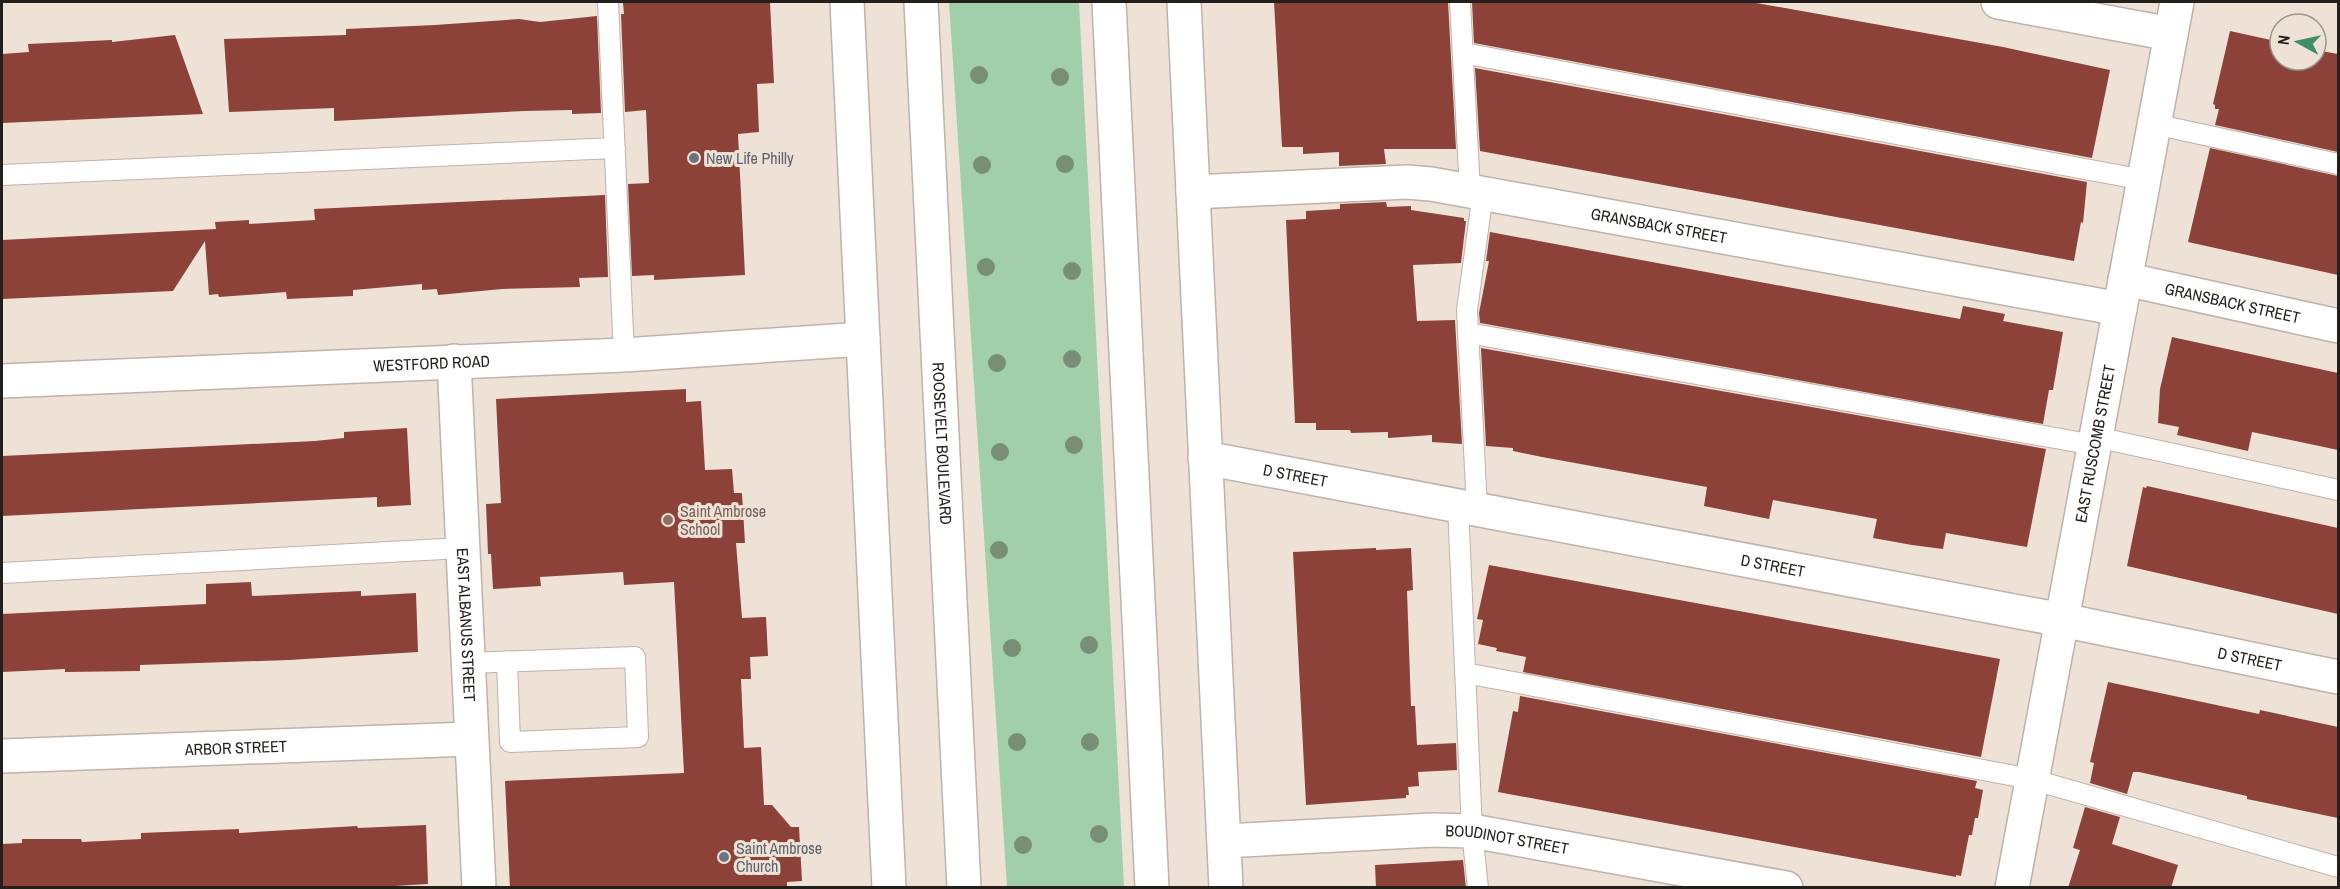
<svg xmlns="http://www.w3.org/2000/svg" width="2340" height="889" viewBox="0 0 2340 889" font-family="'Archivo Narrow',sans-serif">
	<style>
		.green { fill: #a1cfab }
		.building { fill: #8c4239 }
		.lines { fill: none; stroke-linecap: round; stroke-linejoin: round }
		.service-casing { stroke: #beb2a9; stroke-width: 22 }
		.minor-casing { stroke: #beb2a9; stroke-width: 36 }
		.trunk-casing { stroke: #beb2a9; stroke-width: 36 }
		.service { stroke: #fff; stroke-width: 20 }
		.minor { stroke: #fff; stroke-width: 33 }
		.trunk { stroke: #fff; stroke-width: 33 }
		.tree { fill: #788e77 }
		.worship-dot { fill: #6b7280; stroke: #eee2d7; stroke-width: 2 }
		.education-dot { fill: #8d6e63; stroke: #eee2d7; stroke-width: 2 }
		.labels { text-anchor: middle; stroke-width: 6; stroke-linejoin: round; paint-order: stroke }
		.worship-label { font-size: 16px; fill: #5b616d; stroke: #eee2d7; text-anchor: start }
		.street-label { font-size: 16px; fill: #231f1b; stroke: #eee2d7 }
		.education-label { font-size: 16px; fill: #785e54; stroke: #eee2d7; text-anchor: start }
	</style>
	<rect width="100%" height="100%" fill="#eee2d7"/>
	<path class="green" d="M 949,2 L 1079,2 L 1124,887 L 1007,887 Z"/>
	<path class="building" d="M 652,2 L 770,2 L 774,83 L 757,84 L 759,132 L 738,134 L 745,275 L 654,280 L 654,275 L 632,276 L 628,184 L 649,183 L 646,110 L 625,112 L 621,14 L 624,14 L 623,3 Z
		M 1274,2 L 1448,2 L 1456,149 L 1384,149 L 1386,164 L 1339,166 L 1339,152 L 1303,154 L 1303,147 L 1282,147 Z
		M 1472,2 L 1751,2 L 2003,47 L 2110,70 L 2092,158 L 1474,43 Z
		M 597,16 L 601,113 L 572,114 L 572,110 L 524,111 L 334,121 L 334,108 L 229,112 L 224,39 L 346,35 L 346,29 L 435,25 L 519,19 L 540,22 Z
		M 2230,31 L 2280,42 L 2280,60 L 2316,60 L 2316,50 L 2338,54 L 2338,152 L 2215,125 L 2219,109 L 2215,109 L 2215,105 L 2213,104 Z
		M 175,35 L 203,114 L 2,123 L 2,54 L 29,52 L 28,44 L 112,40 L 112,42 Z
		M 1475,68 L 2087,182 L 2083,223 L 2081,222 L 2074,261 L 1480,151 Z
		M 2210,148 L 2338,176 L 2338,275 L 2188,242 Z
		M 605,195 L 608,277 L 579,278 L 580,287 L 502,289 L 438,295 L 437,289 L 422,290 L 422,284 L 353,290 L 353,296 L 287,299 L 286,292 L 219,297 L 218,294 L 209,295 L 205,241 L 173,291 L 2,299 L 2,240 L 216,229 L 215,222 L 249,220 L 249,224 L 315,220 L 314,209 Z
		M 1386,202 L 1387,207 L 1411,206 L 1411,210 L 1464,218 L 1464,221 L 1466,221 L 1461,263 L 1413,265 L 1417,321 L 1455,320 L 1462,444 L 1432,442 L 1432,435 L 1388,438 L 1388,432 L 1351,433 L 1350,430 L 1316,430 L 1316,423 L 1295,423 L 1286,220 L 1306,219 L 1306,211 L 1340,209 L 1340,204 Z
		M 1490,232 L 1960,319 L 1963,306 L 2005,314 L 2003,321 L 2063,332 L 2053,390 L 2049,390 L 2043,424 L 1480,323 L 1479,313 L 1489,261 L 1486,261 Z
		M 2172,337 L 2338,373 L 2338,450 L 2252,432 L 2248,451 L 2177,435 L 2179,427 L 2158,423 L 2160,389 Z
		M 1481,348 L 2046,449 L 2027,547 L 1946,533 L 1943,549 L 1912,545 L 1873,538 L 1877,519 L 1773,500 L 1769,519 L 1704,506 L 1707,487 L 1542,457 L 1513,451 L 1513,448 L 1486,446 Z
		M 686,389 L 686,402 L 701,401 L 705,470 L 732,469 L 734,493 L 742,493 L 745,543 L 736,543 L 742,618 L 766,617 L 768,656 L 750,657 L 751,679 L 741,679 L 744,748 L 761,747 L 764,805 L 772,805 L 791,827 L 799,827 L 802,881 L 787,882 L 787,888 L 510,888 L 505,781 L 684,773 L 674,582 L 624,585 L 623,572 L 540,577 L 541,586 L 493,589 L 491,554 L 488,554 L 486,504 L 501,503 L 496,399 Z
		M 407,428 L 411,505 L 377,507 L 377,497 L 2,516 L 2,456 L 315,441 L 344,438 L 344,432 Z
		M 2147,486 L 2338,528 L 2338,614 L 2127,566 L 2143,487 L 2146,488 Z
		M 1376,548 L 1376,550 L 1411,548 L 1413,590 L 1407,591 L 1411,706 L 1415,706 L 1417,745 L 1456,743 L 1457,770 L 1418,772 L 1419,786 L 1408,787 L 1409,795 L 1406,795 L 1406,798 L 1306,805 L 1293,552 Z
		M 1489,565 L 2000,659 L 1981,757 L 1523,672 L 1526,657 L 1496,651 L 1497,648 L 1478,644 L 1483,620 L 1477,619 Z
		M 251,582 L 252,596 L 361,591 L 361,596 L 416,593 L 418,652 L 289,660 L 140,665 L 140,671 L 65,672 L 65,669 L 2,672 L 2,614 L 206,604 L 206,584 Z
		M 2108,682 L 2259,714 L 2260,710 L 2338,727 L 2338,818 L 2247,799 L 2247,796 L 2139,772 L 2133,772 L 2127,794 L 2090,783 L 2094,763 L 2090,762 Z
		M 1520,696 L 1977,781 L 1975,788 L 1983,790 L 1978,818 L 1975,818 L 1972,835 L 1969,835 L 1961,876 L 1956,875 L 1956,877 L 1498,792 L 1513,711 L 1518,712 Z
		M 2085,807 L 2120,817 L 2112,844 L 2178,865 L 2171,888 L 2068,888 L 2080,850 L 2073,848 Z
		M 426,825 L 428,884 L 361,888 L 2,888 L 2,844 L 22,843 L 22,839 L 81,839 L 82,842 L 141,839 L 141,833 L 239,829 L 239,833 L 357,826 L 358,828 Z
		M 1463,860 L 1466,888 L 1376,888 L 1375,865 Z"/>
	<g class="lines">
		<g class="service-casing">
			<path id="service" d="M 608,2 L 624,355
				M 1460,2 L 1470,191
				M 1463,53 L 2144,180
				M 2154,124 L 2338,164
				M 2,175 L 615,148
				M 1468,333 L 2094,445
				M 2096,437 L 2338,490
				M 1458,505 L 1472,831 L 1478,888
				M 1477,509 L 1467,310 L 1483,193
				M 2,573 L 462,548
				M 467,663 L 635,657 L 638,737 L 510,742 L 507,661
				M 1465,673 L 2031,779 L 2338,867"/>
		</g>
		<g class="minor-casing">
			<g id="minor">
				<path d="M 1998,2 L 2171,34"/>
				<path id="s1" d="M 1193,192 L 1407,182 L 1431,184 L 2120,309"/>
				<path id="s2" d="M 2125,279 L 2338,326"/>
				<path id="s3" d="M 454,361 L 479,888"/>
				<path id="s4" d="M 2,381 L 624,355 L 863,339"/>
				<path id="s5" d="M 1205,458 L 2062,620 L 2338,677"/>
				<path id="s6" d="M 2,756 L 471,739"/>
				<path id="s7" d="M 1224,841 L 1433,830 L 1472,831 L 1786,888"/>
				<path id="s8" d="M 2012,888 L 2177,2"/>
			</g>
		</g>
		<g class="trunk-casing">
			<g id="trunk">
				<path d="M 847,2 L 889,888"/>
				<path id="s9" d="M 921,2 L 964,888"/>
				<path d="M 1109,2 L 1152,888"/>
				<path d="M 1184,2 L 1226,888"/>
			</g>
		</g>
		<use href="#service" class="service"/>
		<use href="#minor" class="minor"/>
		<use href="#trunk" class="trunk"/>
	</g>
	<g class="tree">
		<circle cx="979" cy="75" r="9"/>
		<circle cx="1060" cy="77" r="9"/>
		<circle cx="1065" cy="164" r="9"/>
		<circle cx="982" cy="165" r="9"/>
		<circle cx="986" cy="267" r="9"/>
		<circle cx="1072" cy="271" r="9"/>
		<circle cx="1072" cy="359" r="9"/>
		<circle cx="997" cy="363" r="9"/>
		<circle cx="1074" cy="445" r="9"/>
		<circle cx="1000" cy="452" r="9"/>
		<circle cx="999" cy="550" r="9"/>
		<circle cx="1089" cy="645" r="9"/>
		<circle cx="1012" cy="648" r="9"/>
		<circle cx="1017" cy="742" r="9"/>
		<circle cx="1090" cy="742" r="9"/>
		<circle cx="1099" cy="834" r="9"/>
		<circle cx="1023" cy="845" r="9"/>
	</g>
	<g class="worship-dot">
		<circle cx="694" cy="158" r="6"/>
		<circle cx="724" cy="857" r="6"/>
	</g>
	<circle class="education-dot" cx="668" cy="520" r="6"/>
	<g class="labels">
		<g class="worship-label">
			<text x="706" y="164">New Life Philly</text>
			<text x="736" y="854">Saint Ambrose<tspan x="736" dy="18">Church</tspan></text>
		</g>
		<g class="street-label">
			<text dy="6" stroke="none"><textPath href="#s1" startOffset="470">GRANSBACK STREET</textPath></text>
			<text dy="6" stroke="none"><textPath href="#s2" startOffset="110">GRANSBACK STREET</textPath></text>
			<text dy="6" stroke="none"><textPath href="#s4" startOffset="430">WESTFORD ROAD</textPath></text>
			<text dy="6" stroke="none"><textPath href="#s8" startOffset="452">EAST RUSCOMB STREET</textPath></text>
			<text dy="6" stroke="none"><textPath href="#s9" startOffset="442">ROOSEVELT BOULEVARD</textPath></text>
			<text dy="6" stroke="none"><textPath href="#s5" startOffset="92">D STREET</textPath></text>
			<text dy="6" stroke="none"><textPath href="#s5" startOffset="578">D STREET</textPath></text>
			<text dy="6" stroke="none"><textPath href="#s3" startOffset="264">EAST ALBANUS STREET</textPath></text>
			<text dy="6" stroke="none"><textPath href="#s5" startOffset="1064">D STREET</textPath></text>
			<text dy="6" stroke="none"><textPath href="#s6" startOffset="234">ARBOR STREET</textPath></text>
			<text dy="6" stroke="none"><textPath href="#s7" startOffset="284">BOUDINOT STREET</textPath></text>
		</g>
		<g class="education-label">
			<text x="680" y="517">Saint Ambrose<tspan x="680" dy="18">School</tspan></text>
		</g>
	</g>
	<rect width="2340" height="889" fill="none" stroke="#231f1b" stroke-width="6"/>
	<g transform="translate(2298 42) rotate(278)"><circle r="28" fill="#eee2d7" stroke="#9d948c" stroke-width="1.5"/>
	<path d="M0-4.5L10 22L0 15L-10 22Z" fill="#3d9063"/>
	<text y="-9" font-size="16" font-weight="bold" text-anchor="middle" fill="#231f1b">N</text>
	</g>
</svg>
